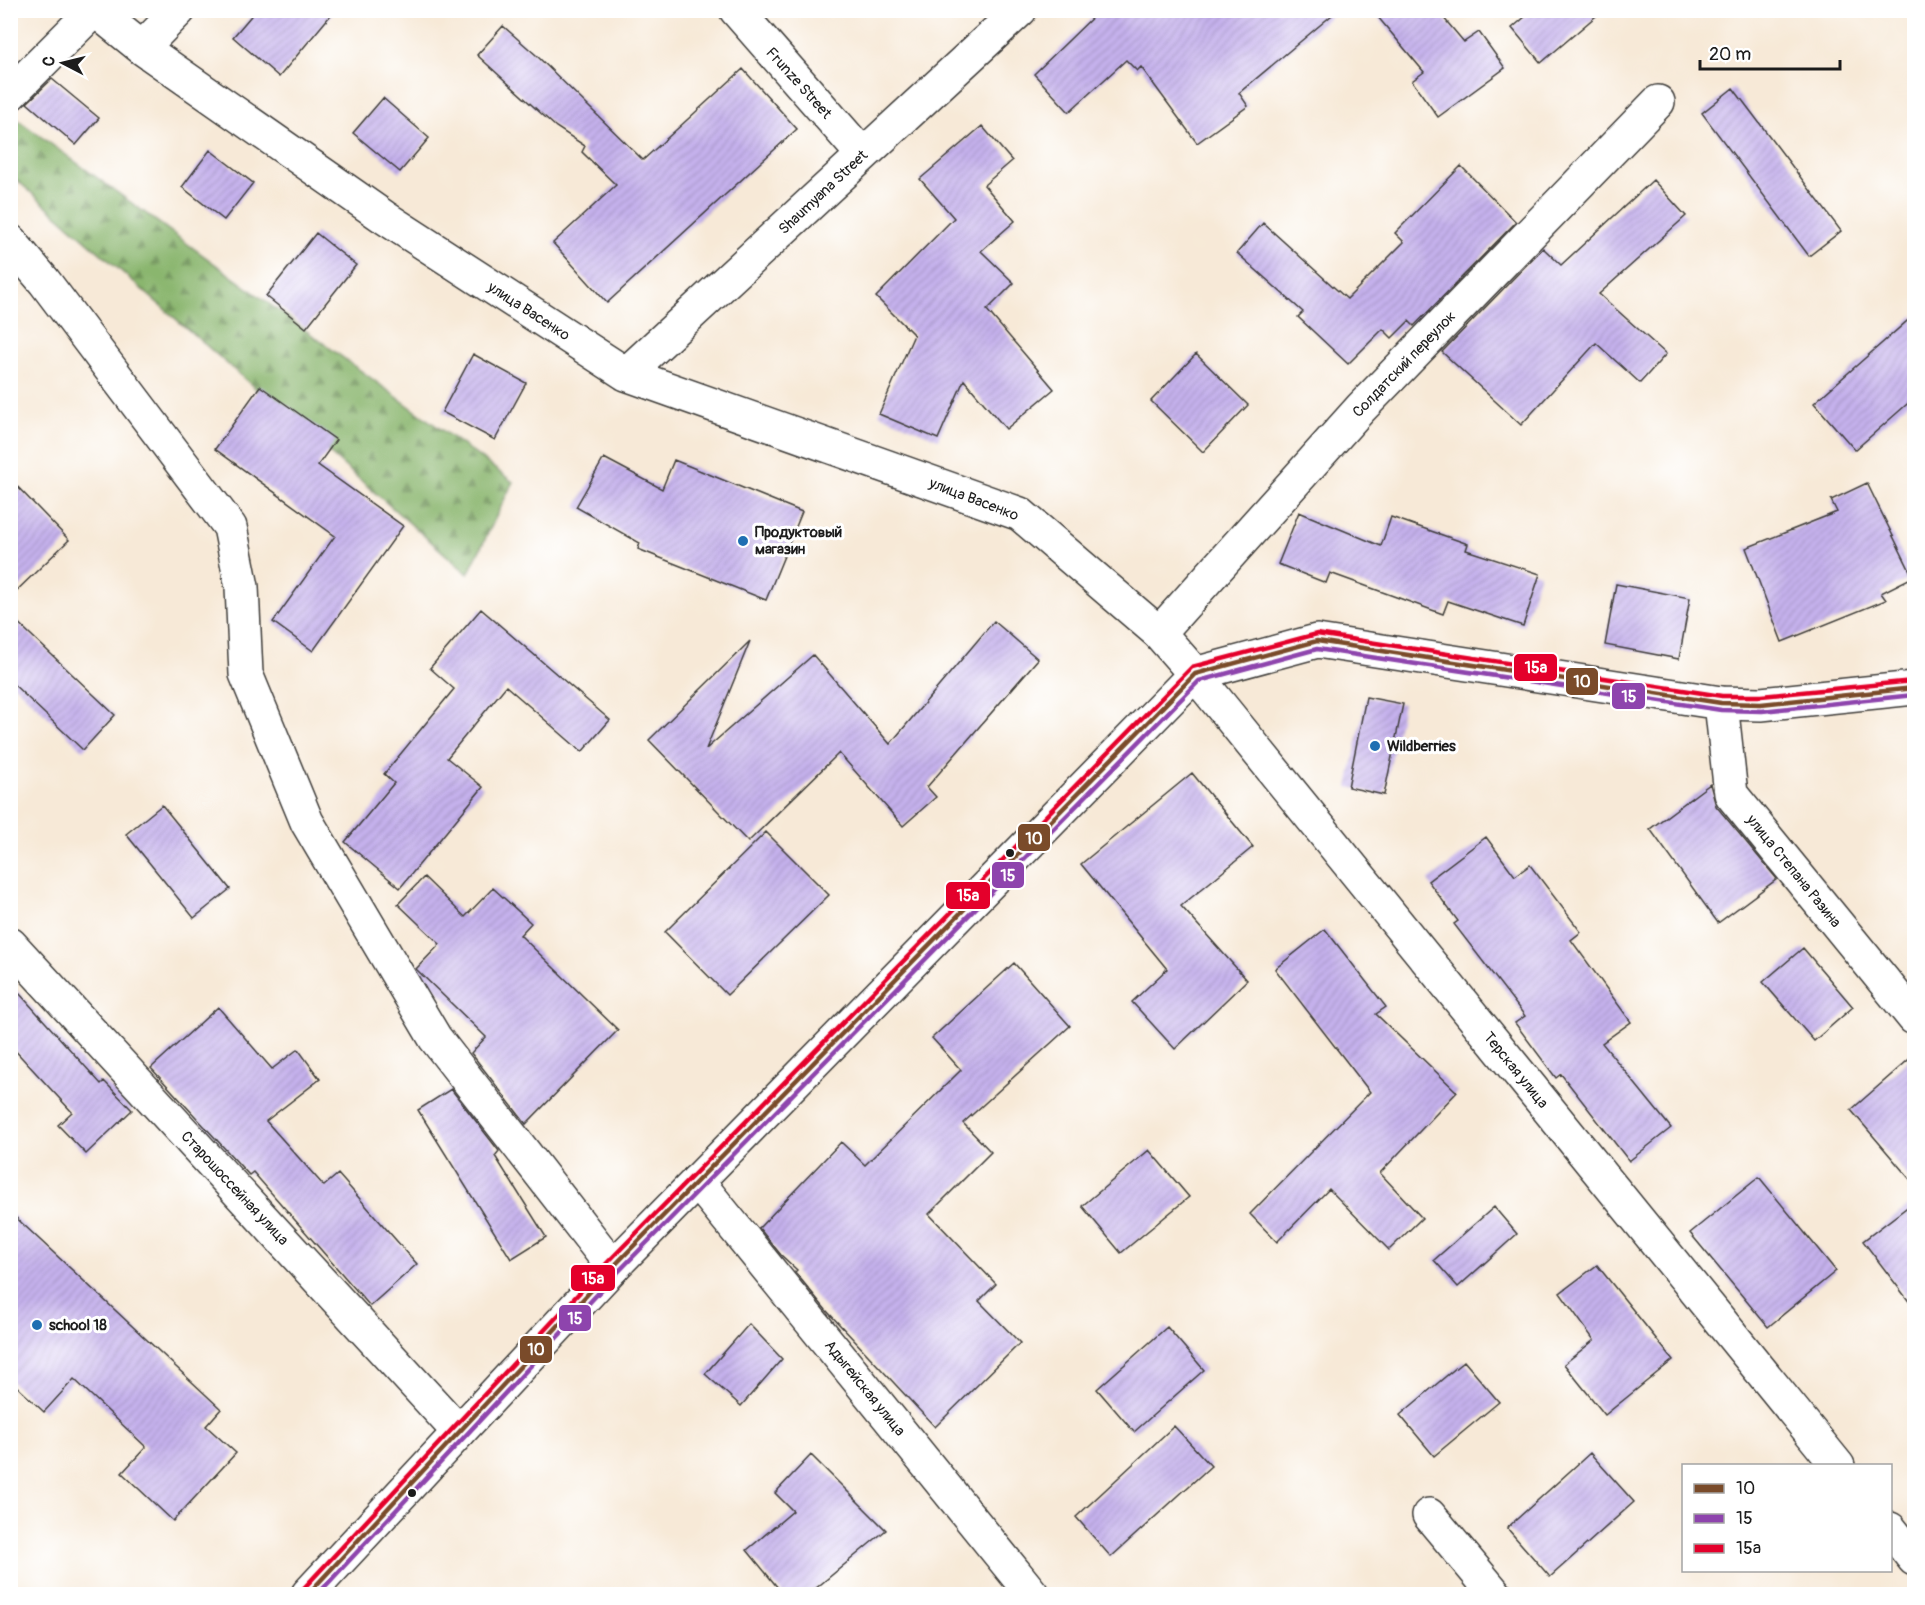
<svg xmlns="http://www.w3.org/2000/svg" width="1925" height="1605" viewBox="0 0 1925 1605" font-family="Pangolin,sans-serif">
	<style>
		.forest { fill: url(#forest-firs); stroke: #536945; stroke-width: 1.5 }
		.building { fill: url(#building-hatch) }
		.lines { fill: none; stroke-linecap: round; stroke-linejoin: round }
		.minor-casing { stroke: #3d3b38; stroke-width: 36 }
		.major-casing { stroke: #3d3b38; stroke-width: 36 }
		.minor { stroke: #fff; stroke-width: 33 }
		.major { stroke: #fff; stroke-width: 33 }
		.bus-1-casing { stroke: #fff; stroke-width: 9 }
		.bus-2-casing { stroke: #fff; stroke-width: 9 }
		.bus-3-casing { stroke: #fff; stroke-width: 9 }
		.bus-1 { stroke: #7a4b2a; stroke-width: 4.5 }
		.bus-2 { stroke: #8e44ad; stroke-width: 4.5 }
		.bus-3 { stroke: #e4002b; stroke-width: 4.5 }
		.poi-dot { fill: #1f6fb2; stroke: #fff; stroke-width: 2 }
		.bus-dot { fill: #1c1c1c; stroke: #fff; stroke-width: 2 }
		.labels { text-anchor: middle; stroke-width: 6; stroke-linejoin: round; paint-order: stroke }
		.street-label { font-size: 15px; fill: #1c1c1c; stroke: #fff }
		.poi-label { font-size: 15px; font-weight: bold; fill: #1c1c1c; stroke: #fff; text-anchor: start }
		.line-badge { stroke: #fff; stroke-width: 2 }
		.badge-label { font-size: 16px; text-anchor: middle; font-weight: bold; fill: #fff }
	</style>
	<defs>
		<pattern id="forest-firs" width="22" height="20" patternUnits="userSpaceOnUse" patternTransform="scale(1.5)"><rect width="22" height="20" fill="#8ab66e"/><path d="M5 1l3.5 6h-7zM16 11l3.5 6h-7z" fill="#70935a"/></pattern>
		<pattern id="building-hatch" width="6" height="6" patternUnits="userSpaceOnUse" patternTransform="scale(1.5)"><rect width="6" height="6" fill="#c5b1ec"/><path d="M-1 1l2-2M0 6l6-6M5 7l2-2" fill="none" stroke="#a998ca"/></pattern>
	</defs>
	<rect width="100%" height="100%" fill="#fff"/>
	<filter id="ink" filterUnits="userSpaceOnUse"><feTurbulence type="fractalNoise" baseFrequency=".0167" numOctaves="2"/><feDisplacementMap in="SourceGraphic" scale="12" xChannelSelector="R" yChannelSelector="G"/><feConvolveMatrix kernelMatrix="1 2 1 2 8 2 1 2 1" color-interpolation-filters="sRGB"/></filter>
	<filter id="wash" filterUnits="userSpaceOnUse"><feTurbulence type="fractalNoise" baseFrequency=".008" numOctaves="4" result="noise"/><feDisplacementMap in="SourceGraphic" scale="24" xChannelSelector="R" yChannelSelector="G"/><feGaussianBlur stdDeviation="1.35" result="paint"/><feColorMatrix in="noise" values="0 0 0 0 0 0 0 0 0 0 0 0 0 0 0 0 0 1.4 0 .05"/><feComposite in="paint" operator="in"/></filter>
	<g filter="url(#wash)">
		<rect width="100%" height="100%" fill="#f7e9d7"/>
		<path class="forest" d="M 10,114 L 513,482 L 468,574 L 11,175 Z"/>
		<g id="blocks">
			<path class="building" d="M 256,10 L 335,10 L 279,77 L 233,37 Z
				M 1100,10 L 1338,10 L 1239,93 L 1248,106 L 1197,143 L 1141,67 L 1137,71 L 1126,60 L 1069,112 L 1034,74 Z
				M 1372,10 L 1437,10 L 1464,42 L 1479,32 L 1505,68 L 1438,117 L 1412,81 L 1424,72 Z
				M 1533,10 L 1603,10 L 1541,63 L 1512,28 Z
				M 503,26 L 536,55 L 643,160 L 743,69 L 797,129 L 607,303 L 553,243 L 616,185 L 582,152 L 585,146 L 556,127 L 477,55 Z
				M 52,79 L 99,118 L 76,145 L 27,103 Z
				M 1733,88 L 1841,231 L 1809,256 L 1702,113 Z
				M 383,98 L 429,138 L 400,172 L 353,133 Z
				M 982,126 L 1012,161 L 984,185 L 1015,221 L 981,251 L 1014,283 L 987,310 L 1054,389 L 1006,429 L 964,380 L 938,439 L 879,414 L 914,335 L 876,297 L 954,218 L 920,179 Z
				M 210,150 L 253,183 L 224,220 L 182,187 Z
				M 1461,166 L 1516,222 L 1414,326 L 1409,321 L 1392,338 L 1383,329 L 1348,364 L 1298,317 L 1303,312 L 1237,253 L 1263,223 L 1347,299 L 1404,242 L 1395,233 Z
				M 1653,180 L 1686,216 L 1599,294 L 1666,354 L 1640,383 L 1596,343 L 1521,425 L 1442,352 L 1543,248 L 1561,265 Z
				M 316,233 L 356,265 L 306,328 L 266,296 Z
				M 1914,315 L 1914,398 L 1855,450 L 1814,403 Z
				M 473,354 L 526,383 L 495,440 L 442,412 Z
				M 1196,354 L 1248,405 L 1203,452 L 1151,401 Z
				M 260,386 L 336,440 L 318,465 L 403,526 L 313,651 L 273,622 L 335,536 L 215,449 Z
				M 604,458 L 662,489 L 674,460 L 802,512 L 766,600 L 638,549 L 640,543 L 576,507 Z
				M 10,479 L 69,540 L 10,597 Z
				M 1867,483 L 1913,577 L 1881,593 L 1886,600 L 1782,642 L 1746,548 L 1837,512 L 1831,500 Z
				M 1299,512 L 1381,546 L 1391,517 L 1468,544 L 1466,550 L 1540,574 L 1523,626 L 1448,601 L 1443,614 L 1330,573 L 1326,583 L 1278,564 Z
				M 1616,584 L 1690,598 L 1679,659 L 1605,645 Z
				M 481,609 L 610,720 L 582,752 L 506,686 L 447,758 L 483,787 L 400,888 L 345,842 L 394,783 L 384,774 L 454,689 L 430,668 Z
				M 10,615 L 115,715 L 83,750 L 10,681 Z
				M 994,621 L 1038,659 L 927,787 L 936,797 L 903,826 L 839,753 L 748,842 L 649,740 L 750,641 L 706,749 L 813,655 L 890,744 Z
				M 1366,697 L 1403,704 L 1384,795 L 1348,787 Z
				M 1192,773 L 1253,847 L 1181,906 L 1247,980 L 1175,1049 L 1132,1002 L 1167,969 L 1081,864 Z
				M 1710,784 L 1716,806 L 1777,879 L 1718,923 L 1650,829 Z
				M 162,805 L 230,889 L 194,918 L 126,834 Z
				M 766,832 L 829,895 L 727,995 L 665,932 Z
				M 1486,837 L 1515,876 L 1530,865 L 1581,932 L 1571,940 L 1631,1022 L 1602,1043 L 1671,1128 L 1629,1161 L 1561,1074 L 1556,1078 L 1515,1023 L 1525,1016 L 1454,924 L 1458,921 L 1428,881 Z
				M 424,877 L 465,917 L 493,888 L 531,923 L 520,935 L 618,1030 L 526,1124 L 471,1053 L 486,1037 L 416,969 L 440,944 L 398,904 Z
				M 1325,929 L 1386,1007 L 1376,1014 L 1457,1092 L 1380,1173 L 1422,1218 L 1389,1250 L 1329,1189 L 1277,1242 L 1250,1214 L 1370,1092 L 1275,969 Z
				M 1803,948 L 1853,1007 L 1814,1041 L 1763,982 Z
				M 1014,963 L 1070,1026 L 963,1123 L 991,1152 L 929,1214 L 996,1284 L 979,1301 L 1020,1343 L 935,1427 L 826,1310 L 795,1272 L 797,1270 L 781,1255 L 759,1228 L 841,1142 L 865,1165 L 961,1070 L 932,1038 Z
				M 10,983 L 101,1084 L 104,1081 L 132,1110 L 86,1154 L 58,1125 L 72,1112 L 10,1045 Z
				M 218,1007 L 272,1069 L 298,1049 L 320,1079 L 266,1121 L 324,1186 L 338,1174 L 417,1264 L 370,1306 L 253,1172 L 249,1175 L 151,1068 Z
				M 1914,1055 L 1914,1184 L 1851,1110 Z
				M 451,1089 L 499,1151 L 495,1156 L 546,1237 L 511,1259 L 418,1110 Z
				M 1149,1150 L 1189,1197 L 1121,1253 L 1082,1206 Z
				M 1759,1177 L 1836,1271 L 1768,1327 L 1690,1233 Z
				M 1914,1202 L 1914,1308 L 1863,1241 Z
				M 1494,1207 L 1517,1234 L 1458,1287 L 1434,1260 Z
				M 10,1212 L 221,1409 L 206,1426 L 236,1453 L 173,1521 L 122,1473 L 146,1447 L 74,1379 L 44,1412 L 10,1380 Z
				M 1597,1265 L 1673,1360 L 1605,1415 L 1564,1364 L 1594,1340 L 1560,1293 Z
				M 749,1324 L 782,1359 L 741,1406 L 705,1374 Z
				M 1167,1327 L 1204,1370 L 1134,1432 L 1097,1389 Z
				M 1464,1361 L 1499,1402 L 1434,1456 L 1400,1415 Z
				M 1174,1426 L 1211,1466 L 1111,1557 L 1076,1517 Z
				M 1590,1453 L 1634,1502 L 1550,1577 L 1507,1528 Z
				M 811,1455 L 886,1530 L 809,1594 L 783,1594 L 747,1550 L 793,1511 L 775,1493 Z"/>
		</g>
	</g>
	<g filter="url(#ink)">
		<use href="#blocks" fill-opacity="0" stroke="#3d3b38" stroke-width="1.5"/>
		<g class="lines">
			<g class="minor-casing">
				<path id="minor" d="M 95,10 L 142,48 L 384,217 L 626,374 L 1020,514 L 1159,633 L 1195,674 L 1838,1466
					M 736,10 L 863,155
					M 142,48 L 179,10
					M 10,94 L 94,10
					M 10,241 L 44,281 L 230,527 L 242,587 L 246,674 L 307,822 L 435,1038 L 613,1267
					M 626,374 L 1020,10
					M 1159,633 L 1361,408 L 1658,102
					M 1721,703 L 1731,794 L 1914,1018
					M 10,944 L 459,1432
					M 697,1181 L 1032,1594
					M 1429,1515 L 1495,1594
					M 1890,1529 L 1914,1559"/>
			</g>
			<g class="major-casing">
				<path id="major" d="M 308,1594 L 613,1267 L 1195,674 L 1317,641 L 1721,703 L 1761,704 L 1914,688"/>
			</g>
			<use href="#minor" class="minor"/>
			<use href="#major" class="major"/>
			<g class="bus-1-casing">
				<path id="bus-1" d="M 308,1594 L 613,1267 L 1195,674 L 1317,641 L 1721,703 L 1761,704 L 1914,688"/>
			</g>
			<g class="bus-2-casing">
				<path id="bus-2" d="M 318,1594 L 618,1272 L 1199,681 L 1317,649 L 1721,710 L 1762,711 L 1914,695"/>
			</g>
			<g class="bus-3-casing">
				<path id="bus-3" d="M 303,1589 L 608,1262 L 1192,667 L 1317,634 L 1722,696 L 1761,696 L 1913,681"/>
			</g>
			<use href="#bus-1" class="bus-1"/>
			<use href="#bus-2" class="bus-2"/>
			<use href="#bus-3" class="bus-3"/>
		</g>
	</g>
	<g class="poi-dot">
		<circle cx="743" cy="541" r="6"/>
		<circle cx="1375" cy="746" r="6"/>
		<circle cx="37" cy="1325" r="6"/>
	</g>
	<g class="bus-dot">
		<circle cx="1010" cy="853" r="5"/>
		<circle cx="412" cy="1493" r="5"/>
	</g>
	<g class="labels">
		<g class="street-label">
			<text transform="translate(799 83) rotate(48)" y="5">Frunze Street</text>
			<text transform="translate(823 192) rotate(-43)" y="5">Shaumyana Street</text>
			<text transform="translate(529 311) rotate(33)" y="5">улица Васенко</text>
			<text transform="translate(1404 364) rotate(-46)" y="5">Солдатский переулок</text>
			<text transform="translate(974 499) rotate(21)" y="5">улица Васенко</text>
			<text transform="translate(1794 871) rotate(51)" y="5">улица Степана Разина</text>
			<text transform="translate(1516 1070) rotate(51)" y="5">Терская улица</text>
			<text transform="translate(235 1188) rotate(47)" y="5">Старошоссейная улица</text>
			<text transform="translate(865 1388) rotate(51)" y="5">Адыгейская улица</text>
		</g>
		<g class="poi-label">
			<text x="755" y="537">Продуктовый<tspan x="755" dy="17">магазин</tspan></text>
			<text x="1387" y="751">Wildberries</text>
			<text x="49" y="1330">school 18</text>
		</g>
	</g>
	<g class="line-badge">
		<rect x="1513" y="653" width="45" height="29" rx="6" fill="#e4002b"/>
		<rect x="1565" y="667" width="34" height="29" rx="6" fill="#7a4b2a"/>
		<rect x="1611" y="682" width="35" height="28" rx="6" fill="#8e44ad"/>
		<rect x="1017" y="823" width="34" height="29" rx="6" fill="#7a4b2a"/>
		<rect x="991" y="861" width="34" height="28" rx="6" fill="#8e44ad"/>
		<rect x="945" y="881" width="46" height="29" rx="6" fill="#e4002b"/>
		<rect x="570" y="1264" width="46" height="28" rx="6" fill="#e4002b"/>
		<rect x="558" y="1304" width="34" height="28" rx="6" fill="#8e44ad"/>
		<rect x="519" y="1335" width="34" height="29" rx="6" fill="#7a4b2a"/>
	</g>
	<g class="badge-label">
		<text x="1536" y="673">15а</text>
		<text x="1582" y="687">10</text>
		<text x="1629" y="702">15</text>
		<text x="1034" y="844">10</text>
		<text x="1008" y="881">15</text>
		<text x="968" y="901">15а</text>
		<text x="593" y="1284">15а</text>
		<text x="575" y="1324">15</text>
		<text x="536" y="1355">10</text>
	</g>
	<rect width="1925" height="1605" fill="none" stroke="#fff" stroke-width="36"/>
	<rect x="1682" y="1464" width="210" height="108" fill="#ffffff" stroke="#a4a4a4" stroke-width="1.5"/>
	<rect x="1694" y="1484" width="30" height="9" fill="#7a4b2a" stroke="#a4a4a4" stroke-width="1.5"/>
	<text x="1736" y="1494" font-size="18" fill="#1c1c1c">10</text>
	<rect x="1694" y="1514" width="30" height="9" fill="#8e44ad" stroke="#a4a4a4" stroke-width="1.5"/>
	<text x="1736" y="1524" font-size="18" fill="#1c1c1c">15</text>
	<rect x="1694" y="1544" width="30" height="9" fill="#e4002b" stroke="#a4a4a4" stroke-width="1.5"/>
	<text x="1736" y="1554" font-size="18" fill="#1c1c1c">15а</text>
	<g transform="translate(63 63) rotate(277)" stroke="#ffffff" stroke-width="4.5" paint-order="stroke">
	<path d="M0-4.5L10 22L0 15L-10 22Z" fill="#1c1c1c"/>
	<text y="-9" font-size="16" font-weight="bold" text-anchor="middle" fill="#1c1c1c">С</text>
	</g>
	<path d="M1700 60v9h140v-9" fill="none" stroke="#1c1c1c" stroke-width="3"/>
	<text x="1709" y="60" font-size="18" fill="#1c1c1c" stroke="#ffffff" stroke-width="4.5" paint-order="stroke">20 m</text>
</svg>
